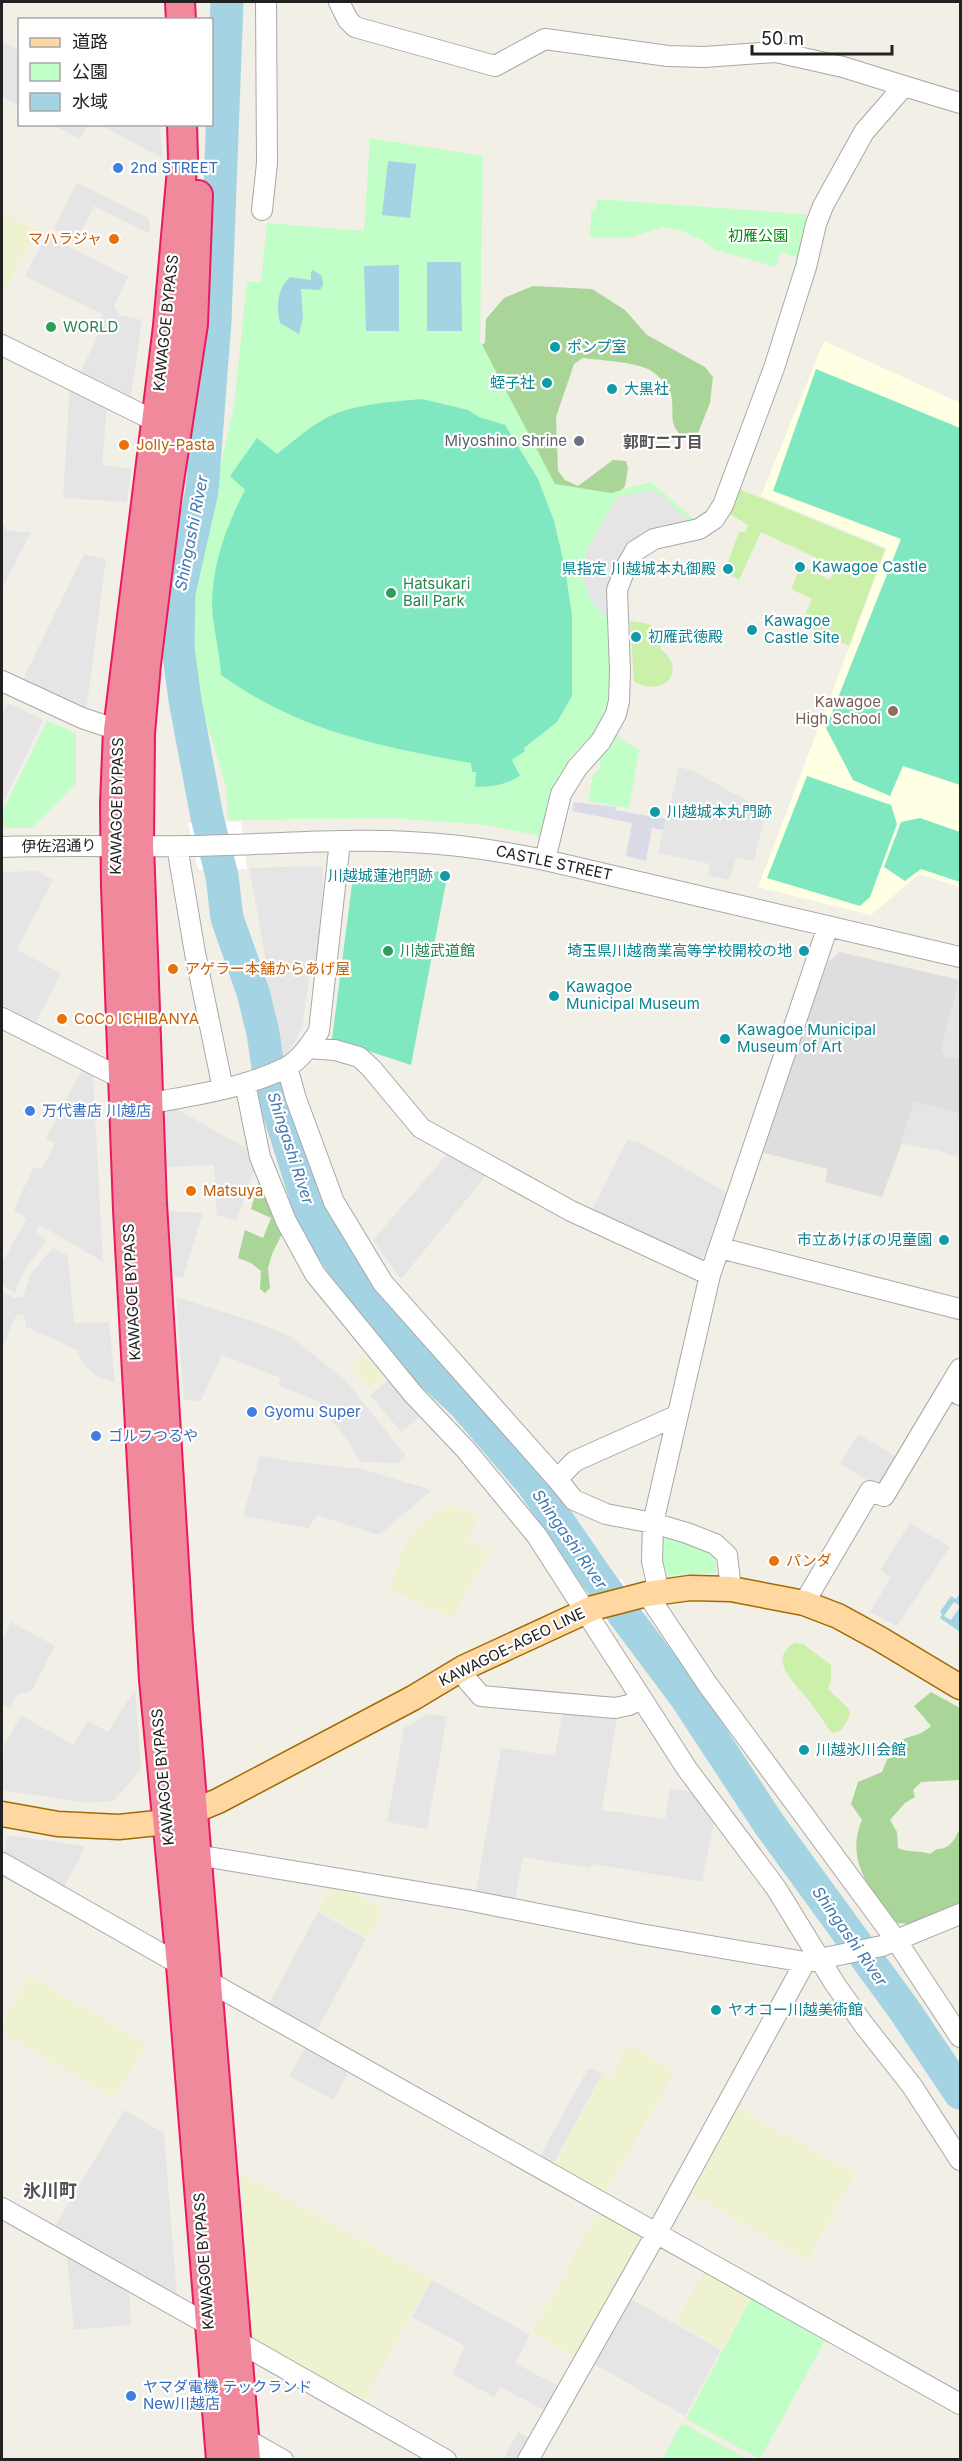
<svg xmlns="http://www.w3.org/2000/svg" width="962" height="2461" viewBox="0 0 962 2461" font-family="Inter,'Noto Sans JP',sans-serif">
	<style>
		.residential { fill: #dfdede }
		.education { fill: #ffffe4 }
		.farmland { fill: #eff2d1 }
		.grass { fill: #cbf0aa }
		.forest { fill: #aad598 }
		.park { fill: #c2fec8 }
		.pitch { fill: #7fe8c0 }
		.parking { fill: #e5e5e5 }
		.plaza { fill: #dbdbe8 }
		.water { fill: #a4d4e3 }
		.pier { fill: #fff }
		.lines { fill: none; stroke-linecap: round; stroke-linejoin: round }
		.river { stroke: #a4d4e3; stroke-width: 33 }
		.minor-casing { stroke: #a8a8a8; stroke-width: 22 }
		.major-casing { stroke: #9f6c00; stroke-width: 27 }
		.highway-casing { stroke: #ec195f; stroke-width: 32 }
		.minor { stroke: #fff; stroke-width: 20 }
		.major { stroke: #ffd7a0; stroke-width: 24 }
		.highway { stroke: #ef899b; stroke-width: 28 }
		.shop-dot { fill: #3f7fe0; stroke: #fff; stroke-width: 2 }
		.food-dot { fill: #e8710a; stroke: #fff; stroke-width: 2 }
		.leisure-dot { fill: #2e9e5b; stroke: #fff; stroke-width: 2 }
		.culture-dot { fill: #0f9aa8; stroke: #fff; stroke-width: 2 }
		.worship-dot { fill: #6b7280; stroke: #fff; stroke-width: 2 }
		.education-dot { fill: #8d6e63; stroke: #fff; stroke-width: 2 }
		.labels { text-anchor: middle; stroke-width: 4.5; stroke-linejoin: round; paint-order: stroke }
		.shop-label { font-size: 15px; fill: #366cbe; stroke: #fff; text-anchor: start }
		.park-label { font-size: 15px; fill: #02870f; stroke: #fff }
		.food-label { font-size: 15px; fill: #c56008; stroke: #fff; text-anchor: start }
		.street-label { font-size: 15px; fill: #212121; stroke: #fff }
		.leisure-label { font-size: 15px; fill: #27864d; stroke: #fff; text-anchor: start }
		.culture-label { font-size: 15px; fill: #0d838f; stroke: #fff; text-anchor: start }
		.worship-label { font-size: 15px; fill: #5b616d; stroke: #fff; text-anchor: end }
		.education-label { font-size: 15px; fill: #785e54; stroke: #fff; text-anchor: end }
		.neighbourhood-label { font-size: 16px; font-weight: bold; fill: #545454; stroke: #fff }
		.water-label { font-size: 16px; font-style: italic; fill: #4079b2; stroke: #fff }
		.quarter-label { font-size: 18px; font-weight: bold; fill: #545454; stroke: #fff }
	</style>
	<rect width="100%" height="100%" fill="#f2efe7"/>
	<path class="residential" d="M 840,952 L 960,980 L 960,1116 L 916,1104 L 882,1197 L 825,1182 L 828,1169 L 757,1151 L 828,962 Z"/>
	<path class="education" d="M 824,341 L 960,403 L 960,887 L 919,874 L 871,915 L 758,887 L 887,548 L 761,496 Z"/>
	<path class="farmland" d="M 2,212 L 37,230 L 2,297 Z
		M 364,1355 L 384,1377 L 370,1389 L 350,1368 Z
		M 447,1504 L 479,1517 L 467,1541 L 489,1551 L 453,1618 L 390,1590 L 403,1549 L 411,1533 Z
		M 330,1887 L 348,1889 L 383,1908 L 367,1938 L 318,1910 Z
		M 28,1976 L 146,2043 L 115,2098 L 2,2033 L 2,2026 Z
		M 628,2045 L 675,2071 L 605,2194 L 552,2168 L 602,2075 L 611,2079 Z
		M 735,2107 L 855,2173 L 808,2260 L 687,2192 Z
		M 241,2173 L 431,2279 L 362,2403 L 252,2341 Z
		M 599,2210 L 644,2235 L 646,2239 L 579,2358 L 532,2333 Z
		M 705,2271 L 750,2297 L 722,2349 L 675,2322 Z"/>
	<path class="grass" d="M 739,489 L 885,549 L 849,646 L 801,624 L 812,599 L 791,589 L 801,566 L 830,580 L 836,567 L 761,532 L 739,580 L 724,572 L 739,532 L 745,532 L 748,525 L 730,514 Z
		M 630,621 L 649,624 L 656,629 L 661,650 C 685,665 670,699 634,682 Z
		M 795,1643 L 803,1644 L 831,1665 L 831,1679 L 828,1689 L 850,1710 L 848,1720 L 841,1730 L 833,1733 L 830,1731 C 822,1719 814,1707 805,1696 C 793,1681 767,1658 795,1643 Z"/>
	<path class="forest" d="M 533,286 L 592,289 L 625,310 L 647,335 L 705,367 L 713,377 L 710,403 L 696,438 L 688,440 C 657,422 687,401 659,377 C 656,374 652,371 648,369 C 628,361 604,361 583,358 L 574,364 L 556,417 L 558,471 L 565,480 L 578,486 L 613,460 L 626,461 L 628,468 L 625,486 L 615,497 L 585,547 L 449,362 L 485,343 L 486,319 L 504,298 Z
		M 262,1180 L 282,1234 L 272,1254 L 268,1268 L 270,1288 L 265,1293 L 260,1289 L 261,1271 L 251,1263 L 238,1258 L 245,1230 L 263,1238 L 271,1218 L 251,1209 L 259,1181 Z
		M 931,1692 L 960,1708 L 960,1780 L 921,1782 L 913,1790 L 915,1797 L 905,1803 L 890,1820 L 897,1832 L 898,1848 C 908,1853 920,1850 930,1854 L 937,1849 C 949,1849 953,1842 958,1832 L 960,1833 L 960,1903 L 908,1924 L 897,1923 C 872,1892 844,1861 862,1820 L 851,1804 L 858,1782 L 882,1772 C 886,1763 890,1748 899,1742 C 910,1734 918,1738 931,1726 L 914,1706 Z"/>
	<path class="park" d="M 370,138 L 483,156 L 480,341 L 555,484 L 611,493 L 651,482 L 696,521 L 661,526 L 642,538 L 615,567 L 610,577 L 608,602 L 611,672 L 609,701 L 603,720 L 592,735 L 572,755 L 555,782 L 543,837 L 488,825 L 392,818 L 228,820 L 226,786 L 201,705 L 187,627 L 192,574 L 203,548 L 234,405 L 247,282 L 261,282 L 267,223 L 364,231 Z
		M 597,199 L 804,214 L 809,220 L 800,258 L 780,252 L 776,267 L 713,249 L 702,240 L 680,230 L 663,227 L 629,238 L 590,237 L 591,210 L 596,209 Z
		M 47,721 L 76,733 L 76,783 L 32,828 L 2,828 L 2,812 Z
		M 618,733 L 619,738 L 639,750 L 629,808 L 588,801 L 593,775 L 600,768 L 600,761 L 597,759 Z
		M 666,1538 L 707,1548 L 716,1563 L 716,1573 L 659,1576 L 661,1539 Z
		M 751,2298 L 826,2339 L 760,2459 L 686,2419 Z
		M 682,2423 L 747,2459 L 662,2459 Z"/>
	<path class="pitch" d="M 816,369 L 960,428 L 960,785 L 903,766 L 890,796 L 853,780 L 826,728 L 901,539 L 773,491 Z
		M 422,399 L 468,410 L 479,417 L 505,425 L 538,479 L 554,521 L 565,568 L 572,616 L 572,696 L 557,722 L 524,748 L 525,751 L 512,760 L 520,776 C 505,785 492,787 475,787 L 476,772 L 472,772 L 471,763 C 378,746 300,731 221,675 C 220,652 213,629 212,606 C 212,564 226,527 245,490 L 230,476 L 257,438 L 277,454 C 294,441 311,425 330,416 C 359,403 392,402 422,399 Z
		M 807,776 L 891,805 L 897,824 L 870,897 L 860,906 L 767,878 Z
		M 920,818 L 960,832 L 960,882 L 921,869 L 905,881 L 884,867 L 901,822 Z
		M 354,869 L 448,872 L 411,1065 L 332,1039 Z"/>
	<path class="parking" d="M 2,41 L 19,51 L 19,106 L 2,96 Z
		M 53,125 L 88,124 L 88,125 L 80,139 Z
		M 101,125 L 160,125 L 162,158 Z
		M 77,183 L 149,218 L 150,234 L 94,206 L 77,240 L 54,229 Z
		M 46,235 L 128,277 L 114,306 L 119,315 L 142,320 L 131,397 L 80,372 L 97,338 L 102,314 L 25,276 Z
		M 70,386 L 107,406 L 102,465 L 131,469 L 127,502 L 63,498 Z
		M 654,489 L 691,522 L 660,526 L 640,538 L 624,553 L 610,577 L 608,619 L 593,604 L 584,583 L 587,549 L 617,497 Z
		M 2,522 L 7,531 L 31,532 L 2,589 Z
		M 84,554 L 106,559 L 86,711 L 22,681 Z
		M 8,703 L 43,720 L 2,805 L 2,715 Z
		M 679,767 L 693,771 L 766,811 L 754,861 L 741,858 L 736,859 L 729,880 L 708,875 L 710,864 L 658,853 Z
		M 323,866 L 322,919 L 317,963 L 311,962 L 303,1024 L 297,1038 L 286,1056 L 278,1060 L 264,949 L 249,868 Z
		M 37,871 L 53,880 L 17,950 L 61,973 L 36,1022 L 2,1005 L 2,872 Z
		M 959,980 L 960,980 L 960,1060 L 944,1056 L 941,1048 Z
		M 82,1070 L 93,1076 L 103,1262 L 40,1225 L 35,1232 L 47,1241 L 24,1270 L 15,1293 L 2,1285 L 2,1263 L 27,1218 L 14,1210 L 33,1168 L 42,1168 L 55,1144 L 46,1138 Z
		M 914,1101 L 960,1114 L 960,1158 L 940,1151 L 900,1143 Z
		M 173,1107 L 255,1153 L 258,1160 L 236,1221 L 217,1215 L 214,1165 L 166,1167 L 162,1115 Z
		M 627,1140 L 641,1143 L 730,1195 L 720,1223 L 700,1263 L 591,1212 Z
		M 448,1153 L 489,1172 L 401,1279 L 373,1240 Z
		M 169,1211 L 203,1213 L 183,1277 L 173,1277 Z
		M 53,1248 L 68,1256 L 74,1323 L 109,1322 L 115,1383 L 96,1376 L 83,1364 L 77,1350 L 26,1327 L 24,1314 L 16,1316 L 2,1348 L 2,1291 L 13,1298 L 23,1297 L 31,1273 Z
		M 176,1297 L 255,1322 L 290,1336 L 346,1381 L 406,1456 L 397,1463 L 361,1462 L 339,1428 L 318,1408 L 320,1402 L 278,1385 L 281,1378 L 222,1355 L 200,1402 L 184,1399 Z
		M 392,1377 L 423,1414 L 401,1432 L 370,1395 Z
		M 858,1434 L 897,1457 L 880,1487 L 840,1464 Z
		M 260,1455 L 289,1461 L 361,1469 L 432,1490 L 379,1535 L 317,1515 L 309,1528 L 243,1516 Z
		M 910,1523 L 950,1547 L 897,1626 L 870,1612 L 891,1578 L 880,1570 Z
		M 11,1622 L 55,1646 L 32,1690 L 17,1695 L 10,1708 L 2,1704 L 2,1640 Z
		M 135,1689 L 141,1769 L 114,1801 L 86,1803 L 2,1790 L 4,1746 L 21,1715 L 73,1745 L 88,1721 L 108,1732 Z
		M 563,1710 L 617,1717 L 602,1810 L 665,1819 L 670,1788 L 690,1792 L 714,1823 L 702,1882 L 592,1864 L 590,1868 L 523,1857 L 515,1900 L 476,1892 L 501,1748 L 555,1756 Z
		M 428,1714 L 447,1717 L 427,1829 L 387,1822 L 404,1728 Z
		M 7,1835 L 84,1846 L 84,1850 L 62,1891 L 4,1859 Z
		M 318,1912 L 366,1939 L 316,2032 L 267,2007 Z
		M 306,2046 L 345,2067 L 347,2075 L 333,2100 L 289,2076 Z
		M 588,2069 L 593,2069 L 602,2074 L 551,2168 L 543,2163 L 540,2156 Z
		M 124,2110 L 164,2133 L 177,2297 L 54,2228 Z
		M 67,2256 L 129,2292 L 131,2325 L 74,2330 Z
		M 432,2280 L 530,2335 L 515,2363 L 560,2387 L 547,2412 L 501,2387 L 494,2397 L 452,2374 L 465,2346 L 412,2317 Z
		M 624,2295 L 721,2350 L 685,2416 L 589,2361 Z
		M 518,2432 L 532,2439 L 521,2459 L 503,2460 Z"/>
	<path class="plaza" d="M 574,802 L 616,807 L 615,810 L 666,819 L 663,830 L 652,828 L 646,861 L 626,856 L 632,823 L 572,811 Z"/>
	<path class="water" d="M 388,161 L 416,164 L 410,218 L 382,215 Z
		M 427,262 L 461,262 L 462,331 L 427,331 Z
		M 399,265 L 399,331 L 366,331 L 364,266 Z
		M 313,270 L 322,276 L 323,285 L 320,290 L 301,289 L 303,318 L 299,334 L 280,323 C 276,307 277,289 290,277 L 311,280 L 311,272 Z
		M 960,1593 L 960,1606 L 954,1602 L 944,1616 L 951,1620 L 960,1607 L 960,1632 L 940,1618 L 942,1614 L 940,1612 L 951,1596 L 956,1599 Z"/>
	<path class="pier" d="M 241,822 L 247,869 L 198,869 L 188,823 Z
		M 621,1578 L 646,1613 L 606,1623 L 583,1590 Z"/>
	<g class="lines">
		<path class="river" d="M 227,2 L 215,321 L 202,491 L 179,593 L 178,648 L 185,700 L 207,817 L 222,876 L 227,918 L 253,992 L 263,1033 L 271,1087 L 313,1220 L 362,1294 L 410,1354 L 464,1404 L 532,1483 L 602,1585 L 685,1696 L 769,1824 L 905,2011 L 960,2093"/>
		<g class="minor-casing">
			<path id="minor" d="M 339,2 L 348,20 L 355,27 L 495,66 L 545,39 L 668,56 L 704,57 L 776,52 L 843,67 L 904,86
				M 262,210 L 267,163 L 266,2
				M 2,345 L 155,421
				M 2,681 L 82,718 L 118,730
				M 177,846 L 195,953 L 223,1089
				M 2,847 C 65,845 129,847 192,846 C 265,845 338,838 410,842 C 456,844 501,851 545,860 L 960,957
				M 545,860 L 561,794 L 577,768 L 601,741 L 616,714 L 619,701 L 620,671 L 617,590 L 625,569 L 635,551 L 654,539 L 699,529 L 714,519 L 723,505 L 774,368 L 806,267 L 816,224 L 823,206 L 864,132 L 904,86 L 960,103
				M 2,1018 L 123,1079
				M 308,1048 L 335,1050 L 359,1057 L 371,1068 L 421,1128 L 571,1211 L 710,1275
				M 287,1067 L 296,1099 L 334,1202 L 383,1283 L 557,1479 L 574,1500 L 606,1514 L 653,1523 L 687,1533 L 715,1544 L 727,1555 L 731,1589
				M 245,1083 L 260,1157 L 286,1221 L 315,1274 L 413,1394 L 466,1450 L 537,1536 L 687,1769 L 776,1888 L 835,1984 L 864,2025 L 912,2086 L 960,2160
				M 147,1104 C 193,1095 243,1089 285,1068 C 300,1061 311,1044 319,1031 L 340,841
				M 720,1248 L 960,1309
				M 949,1387 L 960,1369
				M 557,1479 L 575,1461 L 676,1416
				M 659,1593 L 652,1561 L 653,1523 L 710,1275 L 828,926
				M 647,1594 L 708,1685 L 896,1940 L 960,2037
				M 804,1603 L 870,1491 L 884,1496 L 949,1387 L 960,1395
				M 463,1668 L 468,1681 L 481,1696 L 615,1708 L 629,1705 L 640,1699
				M 196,1855 L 467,1900 L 640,1934 L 805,1962 L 882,1946 L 960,1914
				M 2,1863 L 181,1965
				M 206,1980 L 960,2404
				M 2,2208 L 209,2325
				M 235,2340 L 446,2460
				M 244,2438 L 283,2460
				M 528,2460 L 656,2234 L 805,1962"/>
		</g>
		<g class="major-casing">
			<path id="major" d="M 2,1814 L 58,1824 L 119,1827 L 167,1822 L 218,1801 L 413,1698 L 463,1668 L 593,1608 L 647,1594 L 690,1588 L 731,1589 L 804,1603 L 838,1616 L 880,1639 L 960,1687"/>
		</g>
		<g class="highway-casing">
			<path id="highway" d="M 180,2 L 181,20
				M 182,124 L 183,158 L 168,326 L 118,730 L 115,804 L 116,886 L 128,1210 L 154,1680 L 181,1965 L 221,2460
				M 198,195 L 193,324 L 167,494 L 146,664 L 140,733 L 139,845 L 152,1204 L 178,1629 L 246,2460"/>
		</g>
		<use href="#minor" class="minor"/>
		<use href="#major" class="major"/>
		<use href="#highway" class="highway"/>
	</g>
	<g class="shop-dot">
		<circle cx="118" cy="168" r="6"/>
		<circle cx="30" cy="1111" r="6"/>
		<circle cx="252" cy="1412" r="6"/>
		<circle cx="96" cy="1436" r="6"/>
		<circle cx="131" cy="2396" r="6"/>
	</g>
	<g class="food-dot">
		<circle cx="114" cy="239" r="6"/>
		<circle cx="124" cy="445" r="6"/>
		<circle cx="173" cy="969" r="6"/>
		<circle cx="62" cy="1019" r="6"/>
		<circle cx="191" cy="1191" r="6"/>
		<circle cx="774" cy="1561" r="6"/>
	</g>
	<g class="leisure-dot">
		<circle cx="51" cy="327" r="6"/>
		<circle cx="391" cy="593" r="6"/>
		<circle cx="388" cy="951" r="6"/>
	</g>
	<g class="culture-dot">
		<circle cx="555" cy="347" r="6"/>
		<circle cx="547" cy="383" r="6"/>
		<circle cx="612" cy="389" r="6"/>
		<circle cx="800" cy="567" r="6"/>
		<circle cx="728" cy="569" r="6"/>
		<circle cx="752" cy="630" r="6"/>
		<circle cx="636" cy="637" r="6"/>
		<circle cx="655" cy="812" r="6"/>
		<circle cx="445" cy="876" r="6"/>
		<circle cx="804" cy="951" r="6"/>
		<circle cx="554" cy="996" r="6"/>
		<circle cx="725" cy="1039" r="6"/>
		<circle cx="944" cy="1240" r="6"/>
		<circle cx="804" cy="1750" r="6"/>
		<circle cx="716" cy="2010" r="6"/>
	</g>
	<circle class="worship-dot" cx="579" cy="441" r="6"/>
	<circle class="education-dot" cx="893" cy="711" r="6"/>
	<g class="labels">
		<g class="shop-label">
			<text x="130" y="173">2nd STREET</text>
			<text x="42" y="1116">万代書店 川越店</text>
			<text x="264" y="1417">Gyomu Super</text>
			<text x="108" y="1441">ゴルフつるや</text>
			<text x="143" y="2392">ヤマダ電機 テックランド<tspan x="143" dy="17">New川越店</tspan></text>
		</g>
		<g class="park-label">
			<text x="758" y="241">初雁公園</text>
		</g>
		<g class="food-label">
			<text x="102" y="244" text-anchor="end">マハラジャ</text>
			<text x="136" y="450">Jolly-Pasta</text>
			<text x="185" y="974">アゲラー本舗からあげ屋</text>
			<text x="74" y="1024">CoCo ICHIBANYA</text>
			<text x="203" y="1196">Matsuya</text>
			<text x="786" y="1566">パンダ</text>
		</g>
		<g class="street-label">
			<text transform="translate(166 323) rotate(-84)" y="5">KAWAGOE BYPASS</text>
			<text transform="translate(117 806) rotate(-89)" y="5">KAWAGOE BYPASS</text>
			<text transform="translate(59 846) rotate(-1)" y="5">伊佐沼通り</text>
			<text transform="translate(554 863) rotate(12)" y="5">CASTLE STREET</text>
			<text transform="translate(132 1292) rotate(-93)" y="5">KAWAGOE BYPASS</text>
			<text transform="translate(512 1647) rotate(-26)" y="5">KAWAGOE-AGEO LINE</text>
			<text transform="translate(163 1777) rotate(-95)" y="5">KAWAGOE BYPASS</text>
			<text transform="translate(204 2261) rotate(-94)" y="5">KAWAGOE BYPASS</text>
		</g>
		<g class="leisure-label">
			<text x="63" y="332">WORLD</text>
			<text x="403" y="589">Hatsukari<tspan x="403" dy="17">Ball Park</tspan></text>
			<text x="400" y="956">川越武道館</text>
		</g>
		<g class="culture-label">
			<text x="567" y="352">ポンプ室</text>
			<text x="535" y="388" text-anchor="end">蛭子社</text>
			<text x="624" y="394">大黒社</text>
			<text x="812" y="572">Kawagoe Castle</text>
			<text x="716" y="574" text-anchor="end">県指定 川越城本丸御殿</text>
			<text x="764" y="626">Kawagoe<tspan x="764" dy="17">Castle Site</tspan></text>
			<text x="648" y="642">初雁武徳殿</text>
			<text x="667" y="817">川越城本丸門跡</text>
			<text x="433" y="881" text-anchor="end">川越城蓮池門跡</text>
			<text x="792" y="956" text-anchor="end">埼玉県川越商業高等学校開校の地</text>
			<text x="566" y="992">Kawagoe<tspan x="566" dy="17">Municipal Museum</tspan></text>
			<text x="737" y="1035">Kawagoe Municipal<tspan x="737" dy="17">Museum of Art</tspan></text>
			<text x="932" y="1245" text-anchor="end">市立あけぼの児童園</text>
			<text x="816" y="1755">川越氷川会館</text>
			<text x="728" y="2015">ヤオコー川越美術館</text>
		</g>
		<g class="worship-label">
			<text x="567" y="446">Miyoshino Shrine</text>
		</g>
		<g class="education-label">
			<text x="881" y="707">Kawagoe<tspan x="881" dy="17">High School</tspan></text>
		</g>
		<g class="neighbourhood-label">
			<text x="663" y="448">郭町二丁目</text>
		</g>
		<g class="water-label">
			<text transform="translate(191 533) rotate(-79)" y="6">Shingashi River</text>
			<text transform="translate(291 1148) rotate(72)" y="6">Shingashi River</text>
			<text transform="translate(570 1539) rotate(55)" y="6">Shingashi River</text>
			<text transform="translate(850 1936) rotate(55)" y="6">Shingashi River</text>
		</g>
		<g class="quarter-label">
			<text x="50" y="2197">氷川町</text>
		</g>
	</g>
	<rect width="962" height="2461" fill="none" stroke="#212121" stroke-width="6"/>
	<rect x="18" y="18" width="195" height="108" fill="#ffffff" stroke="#a6a6a6" stroke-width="1.5"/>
	<rect x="30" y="38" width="30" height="9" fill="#ffd7a0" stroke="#a6a6a6" stroke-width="1.5"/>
	<text x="72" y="48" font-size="18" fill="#212121">道路</text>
	<rect x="30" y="63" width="30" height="18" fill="#c2fec8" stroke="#a6a6a6" stroke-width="1.5"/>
	<text x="72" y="78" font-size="18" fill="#212121">公園</text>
	<rect x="30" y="93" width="30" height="18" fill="#a4d4e3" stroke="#a6a6a6" stroke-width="1.5"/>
	<text x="72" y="108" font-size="18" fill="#212121">水域</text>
	<path d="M752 45v9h140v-9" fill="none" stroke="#212121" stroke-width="3"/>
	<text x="761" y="45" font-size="18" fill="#212121" stroke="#ffffff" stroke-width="4.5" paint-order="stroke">50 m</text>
</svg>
